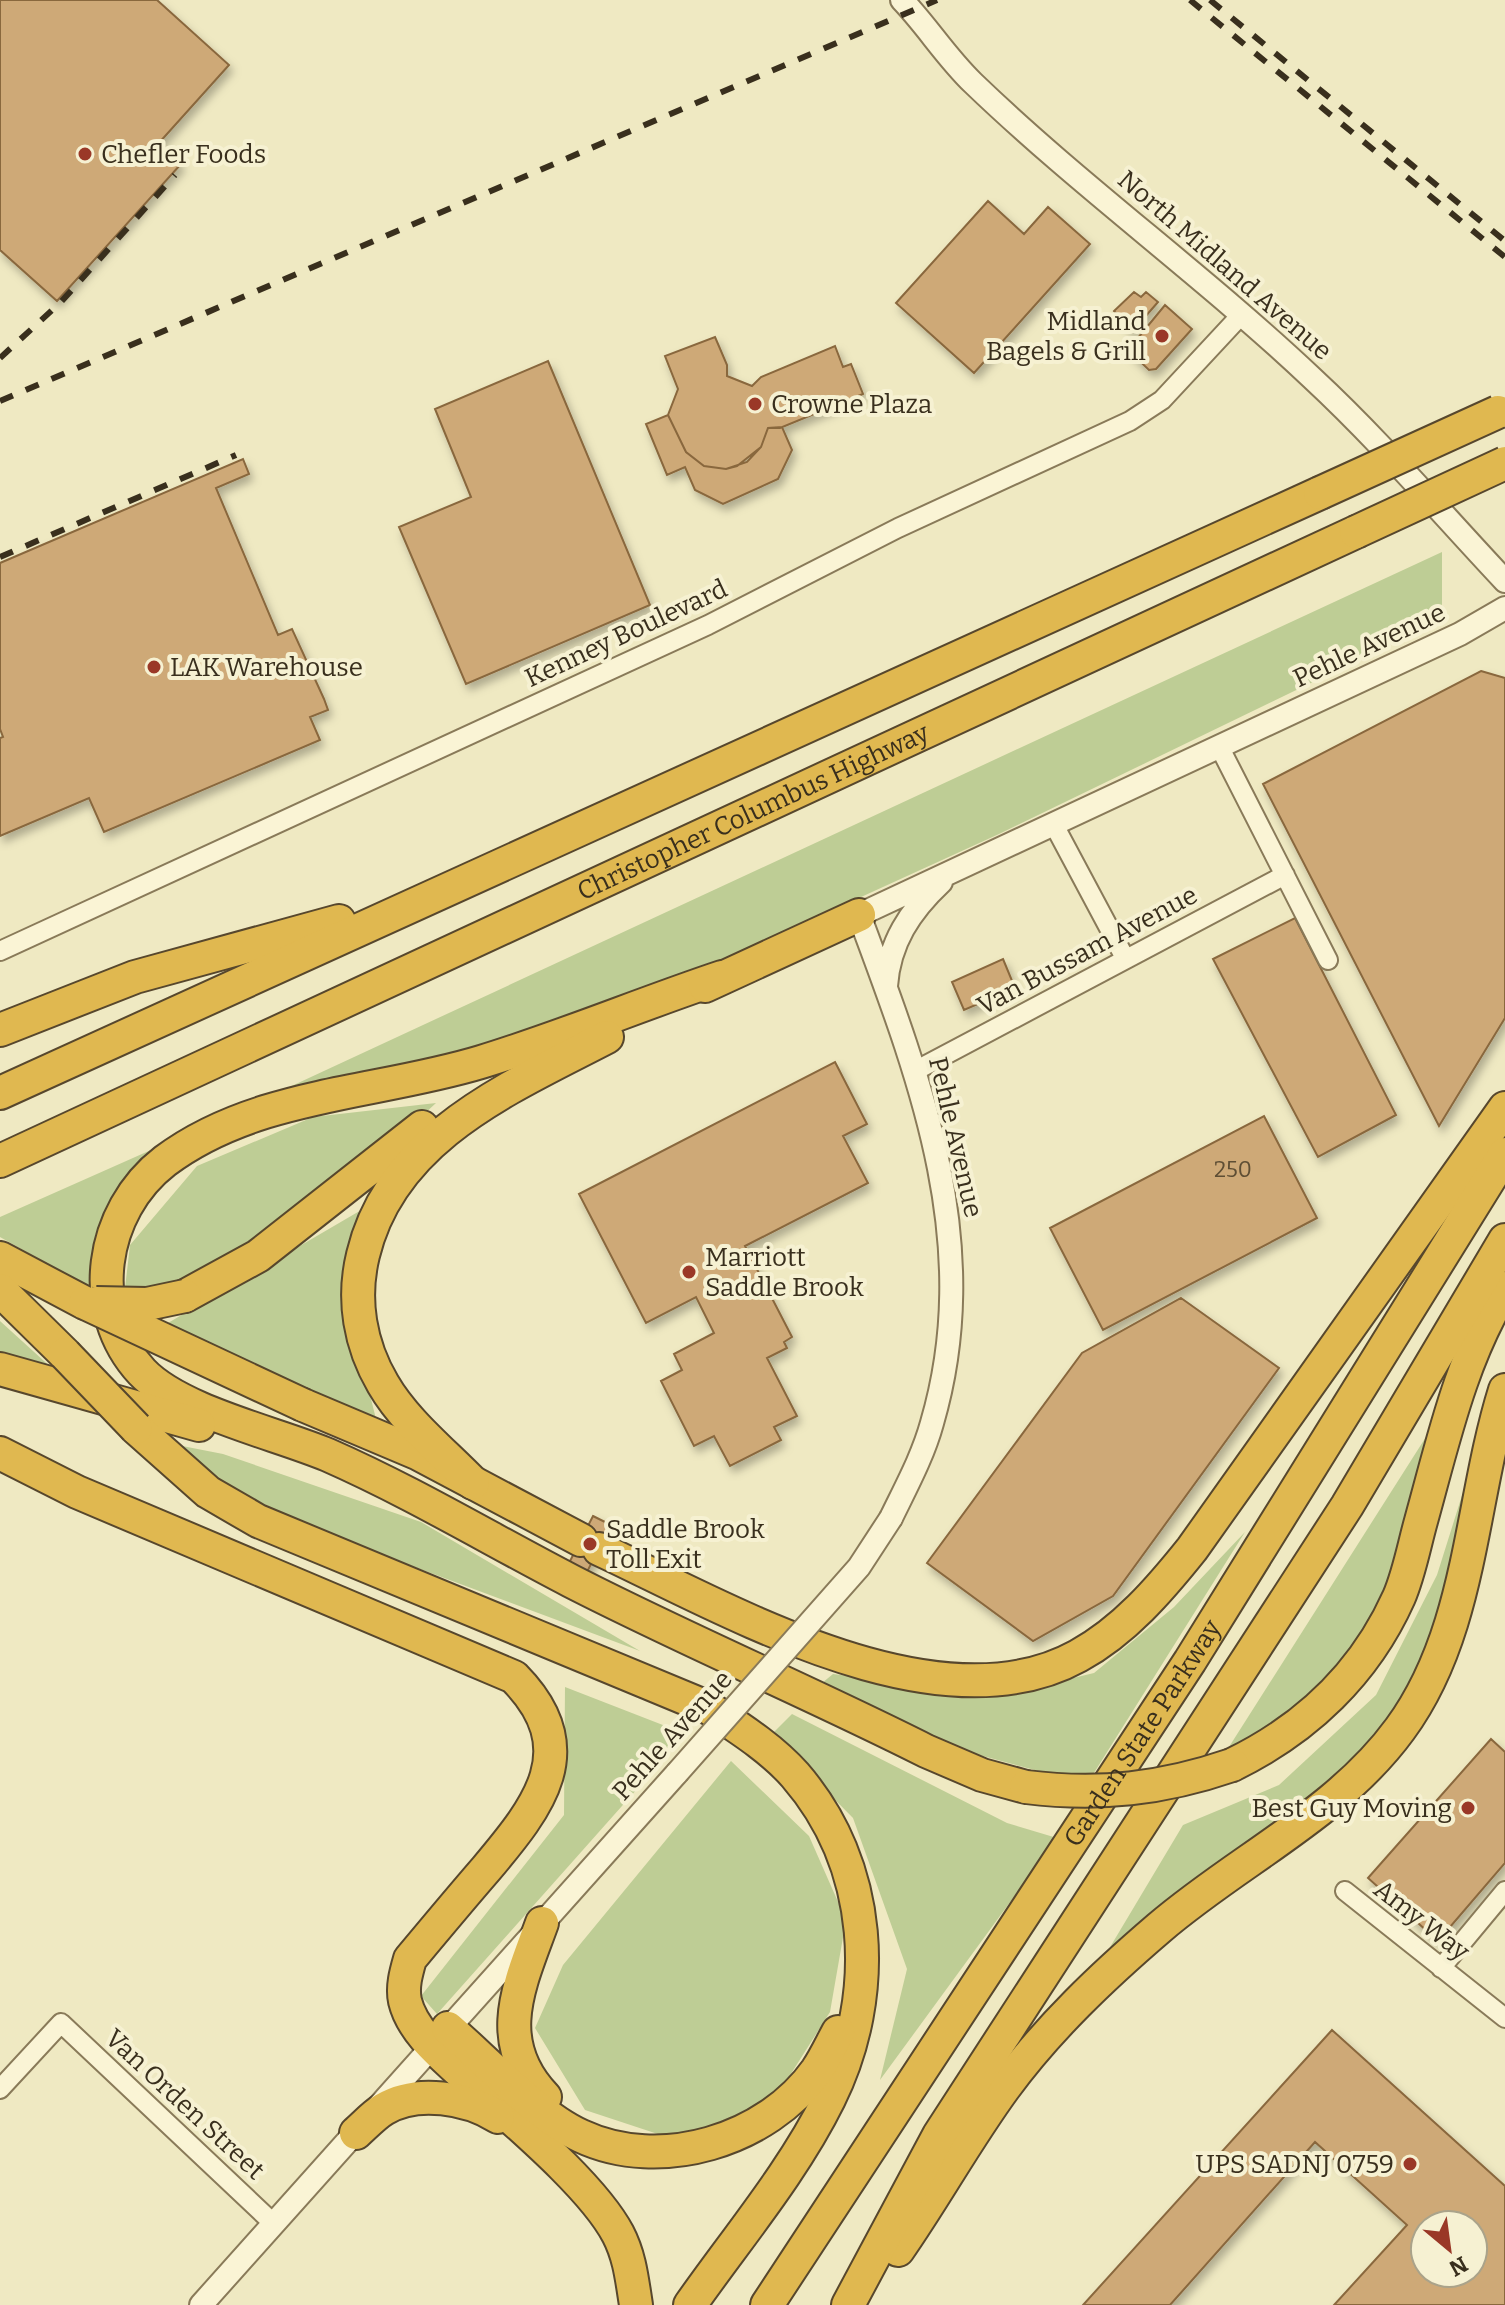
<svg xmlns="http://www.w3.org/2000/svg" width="1505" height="2305" viewBox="0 0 1505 2305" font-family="Bitter,serif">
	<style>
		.green { fill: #becd95 }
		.building { fill: #cea977; stroke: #89673e; stroke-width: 2; fill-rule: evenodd; filter: url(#shadow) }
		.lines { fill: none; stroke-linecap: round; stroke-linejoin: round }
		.minor-casing { stroke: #897a59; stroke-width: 22 }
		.tertiary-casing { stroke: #897a59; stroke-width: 26 }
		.motorway-casing { stroke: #57472d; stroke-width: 36 }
		.minor { stroke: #faf4d5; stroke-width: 18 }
		.tertiary { stroke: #faf4d5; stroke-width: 22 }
		.motorway { stroke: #e0b850; stroke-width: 32 }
		.rail { stroke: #392f1d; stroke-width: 6; stroke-dasharray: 14 14; stroke-linecap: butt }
		.tertiary-bridge-casing { stroke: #897a59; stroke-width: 26; stroke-linecap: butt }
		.motorway-bridge-casing { stroke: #57472d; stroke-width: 36; stroke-linecap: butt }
		.tertiary-bridge { stroke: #faf4d5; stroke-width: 22 }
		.motorway-bridge { stroke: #e0b850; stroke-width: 32 }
		.poi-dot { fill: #9a3827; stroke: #f6f1d2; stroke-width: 3 }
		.labels { text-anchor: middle; stroke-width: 8; stroke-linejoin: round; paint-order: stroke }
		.number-label { font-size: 22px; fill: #5e4e34 }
		.poi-label { font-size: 26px; fill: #392f1d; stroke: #f6f1d2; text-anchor: start }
		.street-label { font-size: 26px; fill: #392f1d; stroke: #f6f1d2 }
	</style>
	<defs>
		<filter id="shadow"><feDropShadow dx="3.5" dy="6" stdDeviation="4" flood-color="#0004"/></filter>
	</defs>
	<rect width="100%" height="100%" fill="#efe9c2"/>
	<path class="green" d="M 1442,552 L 1442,610 L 1416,632 L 999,834 L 655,991 L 470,1060 L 283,1090 Z
		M 436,1103 L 379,1156 L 206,1281 L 124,1297 L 130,1245 L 197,1166 L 313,1117 Z
		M 178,1138 L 95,1235 L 101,1294 L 0,1237 L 0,1217 Z
		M 363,1209 L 348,1307 L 376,1419 L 156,1330 Z
		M 0,1321 L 55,1371 L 0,1360 Z
		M 1438,1418 L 1385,1607 L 1334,1708 L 1262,1768 L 1201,1791 Z
		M 1481,1435 L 1434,1647 L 1358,1764 L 1091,1979 L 1183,1825 L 1279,1785 L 1376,1695 L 1437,1575 Z
		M 167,1443 L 223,1454 L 421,1522 L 640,1651 L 259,1509 Z
		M 1245,1532 L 1087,1784 L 905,1735 L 816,1688 L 833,1674 L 1003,1695 L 1094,1673 L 1174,1607 Z
		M 565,1687 L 686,1734 L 437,2014 L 421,1996 L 564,1815 Z
		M 792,1714 L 1007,1823 L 1057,1838 L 880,2080 L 907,1969 L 853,1818 L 771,1735 Z
		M 731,1761 L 809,1836 L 846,1920 L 830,2012 L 775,2099 L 676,2140 L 585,2110 L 535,2028 L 563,1965 Z"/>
	<path class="building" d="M 0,0 L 157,0 L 229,65 L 158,144 L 181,164 L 57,301 L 0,250 Z
		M 988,201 L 1024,234 L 1048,207 L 1090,244 L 974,373 L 896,303 Z
		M 1134,292 L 1141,297 L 1146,292 L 1158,302 L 1132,332 L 1114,311 Z
		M 1165,305 L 1192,329 L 1156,369 L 1149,370 L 1128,350 Z
		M 715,337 L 727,365 L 727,376 L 752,386 L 761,377 L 835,346 L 843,367 L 851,364 L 863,394 L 780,428 L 768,428 L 761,447 L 737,466 L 726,469 L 704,466 L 686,452 L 668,415 L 678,389 L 665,356 Z
		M 548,361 L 650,605 L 466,684 L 399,527 L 471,497 L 435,409 Z
		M 668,415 L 686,452 L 704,466 L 726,469 L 747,462 L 761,447 L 768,428 L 782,427 L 792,450 L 778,479 L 723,504 L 695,490 L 685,467 L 667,475 L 646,424 Z
		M 243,459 L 249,474 L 216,488 L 278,635 L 292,629 L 324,699 L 328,710 L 310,717 L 320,740 L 104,832 L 89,798 L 0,836 L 0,738 L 3,737 L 0,729 L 0,563 Z
		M 1481,671 L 1505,678 L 1505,1018 L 1439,1126 L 1263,784 Z
		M 1295,918 L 1396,1115 L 1318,1157 L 1213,959 Z
		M 1003,959 L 1015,988 L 964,1010 L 952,982 Z
		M 835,1062 L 867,1124 L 843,1136 L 868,1183 L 745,1246 L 792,1337 L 784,1342 L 787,1348 L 767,1358 L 797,1416 L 774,1427 L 781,1440 L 730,1466 L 714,1436 L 694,1446 L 661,1381 L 682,1370 L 674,1354 L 714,1333 L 696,1297 L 646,1323 L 579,1194 Z
		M 1264,1116 L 1317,1218 L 1103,1330 L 1050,1228 Z
		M 1181,1298 L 1279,1368 L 1113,1596 L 1033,1641 L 927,1563 L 1082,1353 Z
		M 593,1516 L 611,1525 L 587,1572 L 569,1563 Z
		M 1491,1739 L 1505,1752 L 1505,1863 L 1438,1941 L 1368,1878 Z
		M 1332,2030 L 1505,2186 L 1505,2305 L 1334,2305 L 1407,2225 L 1315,2142 L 1170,2305 L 1083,2305 ZM 1425,2225 L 1473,2225 L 1473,2273 L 1425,2273 Z"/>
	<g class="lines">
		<g class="minor-casing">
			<path id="minor" d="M 1219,746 L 1328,960
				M 1053,823 L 1125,958
				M 0,951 L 708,625 L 898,528 L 1130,421 L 1162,400 L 1242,314
				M 913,1072 L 1285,875
				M 1345,1891 L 1505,2018
				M 1441,1968 L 1505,1891
				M 0,2089 L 61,2023 L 273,2223"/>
		</g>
		<g class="tertiary-casing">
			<path id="tertiary" d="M 902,0 C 927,26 946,57 973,83 C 1081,187 1203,275 1312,378 C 1381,442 1441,513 1505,581
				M 886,986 C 889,943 910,911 941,882
				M 891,1518 C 906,1487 923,1456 932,1423 C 984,1245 921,1081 859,915 L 1460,634 L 1505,608
				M 201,2305 L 677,1773"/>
		</g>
		<g class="motorway-casing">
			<g id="motorway">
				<path d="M 722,977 C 641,1004 563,1037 481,1062 C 376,1094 256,1093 165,1161 C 100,1211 85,1311 142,1372 C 180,1412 276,1433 328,1455 C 412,1492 490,1539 571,1581 C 688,1641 809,1692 926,1751 L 982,1775 L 1026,1787"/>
				<path d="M 705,986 L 859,915"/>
				<path d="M 0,1030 L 135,977 L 339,921"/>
				<path d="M 0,1093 L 1320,493"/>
				<path id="s1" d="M 0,1161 L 1356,532"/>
				<path d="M 0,1258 L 85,1303"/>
				<path d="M 0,1290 L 65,1354"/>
				<path d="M 185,1296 L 258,1256 L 422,1127"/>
				<path d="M 0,1369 L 199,1425"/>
				<path d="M 303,1405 L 419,1454 L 581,1540"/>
				<path d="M 136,1428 L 208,1492 L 258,1521 L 709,1708 C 739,1728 771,1748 795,1775 C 873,1865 881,1994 829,2099 C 793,2172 737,2238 690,2305"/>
				<path d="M 0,1453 L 77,1492 L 514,1677 C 585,1749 539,1806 486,1869 C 460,1899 435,1929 410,1959 C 406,1973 402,1987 405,2001 C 413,2034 447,2059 470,2081 C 512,2119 592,2185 618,2234 C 630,2257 632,2280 636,2305"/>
				<path d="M 473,1483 C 443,1452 405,1422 383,1384 C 360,1345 352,1300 363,1255 C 391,1137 509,1088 607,1037"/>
				<path d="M 599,1549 C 727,1609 939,1733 1078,1656 C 1124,1631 1160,1589 1192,1549 L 1505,1108"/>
				<path d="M 1232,1765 C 1306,1729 1365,1673 1399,1597 C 1409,1574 1414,1546 1421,1521 C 1443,1442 1461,1358 1505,1288"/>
				<path d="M 542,1923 C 520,1984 491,2041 545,2097"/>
				<path d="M 448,2028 C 485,2060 538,2117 581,2136 C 660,2173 767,2141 817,2070 C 825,2058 831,2045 838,2032"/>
				<path d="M 356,2133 C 365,2125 374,2115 384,2109 C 417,2089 468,2098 498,2117"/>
				<path d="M 898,2250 C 935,2197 966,2140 1004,2088 C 1048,2028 1103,1976 1159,1928 C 1238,1860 1338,1814 1400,1729 C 1472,1631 1470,1502 1505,1390"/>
				<path id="s2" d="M 767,2305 L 1190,1661 L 1505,1154"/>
				<path d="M 848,2305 L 939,2135 L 1347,1506 L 1505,1240"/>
			</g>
		</g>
		<use href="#minor" class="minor"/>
		<use href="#tertiary" class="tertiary"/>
		<use href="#motorway" class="motorway"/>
		<path class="rail" d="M 1190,0 L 1505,257
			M 1210,0 L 1505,241
			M 0,358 L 61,302 L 175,175
			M 0,401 L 937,0
			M 0,557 L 236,455"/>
		<g class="tertiary-bridge-casing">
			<path id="tertiary-bridge" d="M 677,1773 L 859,1567 L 891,1518"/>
		</g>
		<g class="motorway-bridge-casing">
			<path id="motorway-bridge" d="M 1320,493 L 1498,412
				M 1356,532 L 1505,463
				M 85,1303 L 303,1405
				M 96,1303 L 147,1304 L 185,1296
				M 65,1354 L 136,1428
				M 1026,1787 C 1099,1796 1162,1789 1232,1765"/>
		</g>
		<use href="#tertiary-bridge" class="tertiary-bridge"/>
		<use href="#motorway-bridge" class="motorway-bridge"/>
	</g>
	<g class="poi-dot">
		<circle cx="85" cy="154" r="8"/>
		<circle cx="1162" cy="336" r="8"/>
		<circle cx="755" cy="404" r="8"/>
		<circle cx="154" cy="667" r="8"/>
		<circle cx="689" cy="1272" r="8"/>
		<circle cx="590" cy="1544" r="8"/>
		<circle cx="1468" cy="1808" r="8"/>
		<circle cx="1410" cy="2164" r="8"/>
	</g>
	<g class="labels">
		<g class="number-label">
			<text x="1233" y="1177">250</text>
		</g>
		<g class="poi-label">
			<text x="101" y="163">Chefler Foods</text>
			<text x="1146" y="330" text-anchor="end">Midland<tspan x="1146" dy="30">Bagels &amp; Grill</tspan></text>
			<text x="771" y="413">Crowne Plaza</text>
			<text x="170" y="676">LAK Warehouse</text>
			<text x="705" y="1266">Marriott<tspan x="705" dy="30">Saddle Brook</tspan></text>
			<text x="606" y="1538">Saddle Brook<tspan x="606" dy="30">Toll Exit</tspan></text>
			<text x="1452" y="1817" text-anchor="end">Best Guy Moving</text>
			<text x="1394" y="2173" text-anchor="end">UPS SADNJ 0759</text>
		</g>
		<g class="street-label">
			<text transform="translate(1225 265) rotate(41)" y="9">North Midland Avenue</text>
			<text transform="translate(626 633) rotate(-25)" y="9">Kenney Boulevard</text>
			<text transform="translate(1369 645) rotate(-25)" y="9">Pehle Avenue</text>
			<text dy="9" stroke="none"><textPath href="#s1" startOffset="830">Christopher Columbus Highway</textPath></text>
			<text transform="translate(1087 950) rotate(-28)" y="9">Van Bussam Avenue</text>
			<text transform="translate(956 1137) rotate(77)" y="9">Pehle Avenue</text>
			<text dy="9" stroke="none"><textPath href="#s2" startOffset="684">Garden State Parkway</textPath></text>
			<text transform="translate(672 1735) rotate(-48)" y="9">Pehle Avenue</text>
			<text transform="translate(1422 1920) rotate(38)" y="9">Amy Way</text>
			<text transform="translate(185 2104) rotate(43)" y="9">Van Orden Street</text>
		</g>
	</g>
	<g transform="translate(1449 2249) rotate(151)"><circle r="38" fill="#f6f1d2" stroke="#aaa38a" stroke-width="2"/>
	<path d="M0-6L14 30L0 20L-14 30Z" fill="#9a3827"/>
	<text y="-12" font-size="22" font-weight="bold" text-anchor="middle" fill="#392f1d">N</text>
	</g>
</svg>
